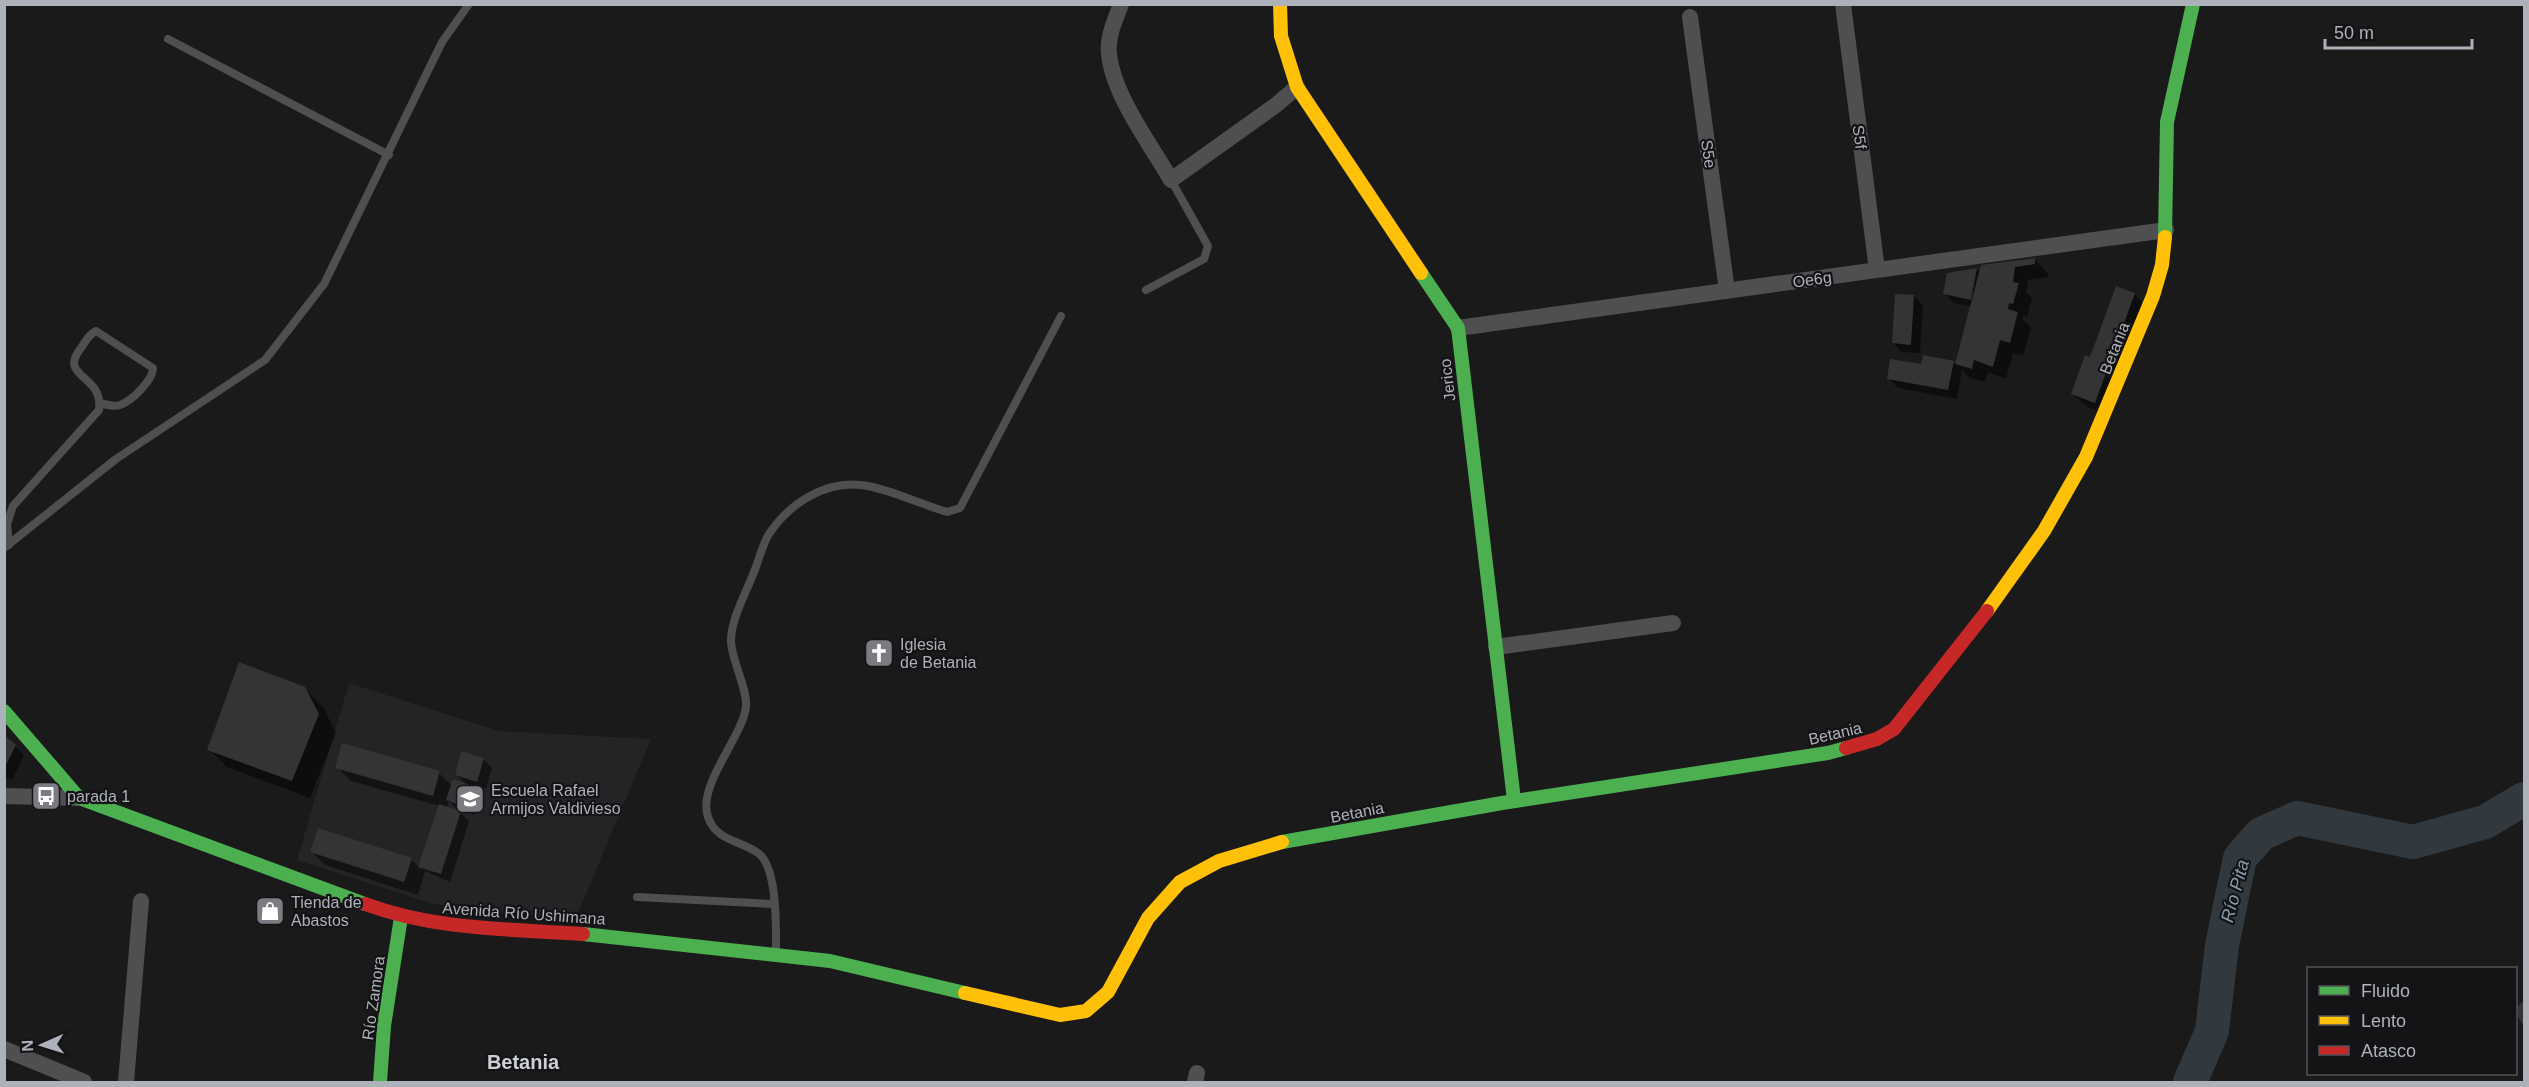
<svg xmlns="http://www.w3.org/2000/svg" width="2529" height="1087" viewBox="0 0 2529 1087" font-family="Helvetica,sans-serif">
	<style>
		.built { fill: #242426 }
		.shadow { fill: #0007 }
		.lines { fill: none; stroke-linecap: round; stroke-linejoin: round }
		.river { stroke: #31393f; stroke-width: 34 }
		.building { fill: #343435 }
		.lane { stroke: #4f4f52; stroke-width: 8 }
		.street { stroke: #4f4f52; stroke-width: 16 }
		.fast { stroke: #4caf50; stroke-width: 14 }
		.slow { stroke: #ffc107; stroke-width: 14 }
		.jam { stroke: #c62828; stroke-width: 14 }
		.labels { text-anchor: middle; stroke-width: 4.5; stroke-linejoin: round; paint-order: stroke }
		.street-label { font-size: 16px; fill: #adb1b9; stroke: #141416 }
		.poi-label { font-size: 16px; fill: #adb1b9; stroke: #141416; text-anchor: start }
		.water-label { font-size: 18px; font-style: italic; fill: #879eb0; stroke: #141416 }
		.quarter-label { font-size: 20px; font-weight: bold; fill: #cdd0d5; stroke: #141416 }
	</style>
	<rect width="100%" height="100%" fill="#1a1a1a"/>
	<path class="built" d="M 349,683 L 499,731 L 651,739 L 575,920 L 433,904 L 297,860 Z"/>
	<path class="shadow" d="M 2035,260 L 2048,273 L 2048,277 L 2028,280 L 2026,293 L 2032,298 L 2027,317 L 2023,316 L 2022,319 L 2031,327 L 2023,356 L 2013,353 L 2006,379 L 1988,372 L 1985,382 L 1970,378 L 1962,370 L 1957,399 L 1898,388 L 1889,379 L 1953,362 L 1956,365 L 1971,306 L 1954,303 L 1945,294 L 1977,269 L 1980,273 Z
		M 2117,288 L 2135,295 L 2148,308 L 2109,416 L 2087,407 L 2073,394 L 2091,359 Z
		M 1914,296 L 1923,305 L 1920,353 L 1902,352 L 1893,343 Z
		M 304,688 L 323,707 L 336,733 L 310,798 L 227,767 L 209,749 Z
		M 4,737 L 24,755 L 12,780 L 4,776 Z
		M 483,759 L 492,768 L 486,789 L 469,785 L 480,796 L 474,815 L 456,808 L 449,801 L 447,808 L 460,812 L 469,821 L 450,882 L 425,871 L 418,895 L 325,865 L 312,852 L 411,859 L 420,868 L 439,806 L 351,781 L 337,767 L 439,773 L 452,786 L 468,786 L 457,775 Z"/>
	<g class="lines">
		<path class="river" d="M 2190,1082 L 2212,1031 L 2222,945 L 2240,858 L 2261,834 L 2297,818 L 2413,842 L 2485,822 L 2524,799"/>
	</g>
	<path class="building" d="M 2035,258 L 2035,264 L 2015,267 L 2013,282 L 2019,283 L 2013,304 L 2009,303 L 2008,309 L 2018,312 L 2010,343 L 2000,340 L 1993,367 L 1974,360 L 1972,369 L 1955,364 L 1981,265 Z
		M 1977,268 L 1971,300 L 1943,294 L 1947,273 Z
		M 2116,286 L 2135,293 L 2095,403 L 2071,394 L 2085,355 L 2090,357 Z
		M 1895,294 L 1914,295 L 1911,345 L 1892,343 Z
		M 1923,355 L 1954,361 L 1948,390 L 1887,379 L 1890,359 L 1921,364 Z
		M 239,662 L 305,687 L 319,714 L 292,781 L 207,750 Z
		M 4,735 L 16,745 L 4,769 Z
		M 342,743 L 440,771 L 433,796 L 335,768 Z
		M 461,751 L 484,758 L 477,782 L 455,775 Z
		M 453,779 L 472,786 L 465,807 L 446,800 Z
		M 439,804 L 461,811 L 441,874 L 418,867 Z
		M 318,828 L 412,858 L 404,882 L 310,852 Z
		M 2524,1001 L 2524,1027 L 2516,1013 L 2516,1007 Z"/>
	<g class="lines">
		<path class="lane" d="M 168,39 L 389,155
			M 1146,290 L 1204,259 L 1208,246 L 1171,180
			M 9,545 L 7,524 L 13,506 L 99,410 C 104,374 57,378 81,348 C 85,342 89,334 96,331 L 153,368 C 153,380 132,401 120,405 C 113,407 107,405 100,403
			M 4,548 L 116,459 L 265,360 L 324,284 L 442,42 L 469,4
			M 637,897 L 774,904
			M 776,953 C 776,930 778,867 758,853 C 740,840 716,841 708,817 C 697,785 742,738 746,707 C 748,690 732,662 731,641 C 731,619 746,593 754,572 C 759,560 762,545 769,534 C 789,504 824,481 861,485 C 884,487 923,505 947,512 L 960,508 L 1061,316"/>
		<path class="street" d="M 1121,4 C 1115,21 1107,36 1109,54 C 1113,95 1151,145 1171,180 L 1276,105 L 1297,87
			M 1843,4 L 1877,270
			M 1690,17 L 1727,291
			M 1458,328 L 2166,230
			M 1496,647 L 1673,623
			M 4,796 L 79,798
			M 4,1049 L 84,1082
			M 126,1082 L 141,901
			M 1195,1082 L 1197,1073"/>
		<path class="fast" d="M 2165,237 L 2167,122 L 2193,4
			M 1421,273 L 1458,328 L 1514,800
			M 4,711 L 79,798 L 365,904
			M 1282,842 L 1502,803 L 1828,753 L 1846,748
			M 583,934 L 830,961 L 965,993
			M 380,1082 L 384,1026 L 401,917"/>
		<path class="slow" d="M 1280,4 L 1281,36 L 1297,87 L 1421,273
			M 1987,611 L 2044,531 L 2086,457 L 2153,296 L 2162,265 L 2165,237
			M 965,993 L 1060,1015 L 1086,1011 L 1108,992 L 1148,918 L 1180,882 L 1219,861 L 1282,842"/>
		<path class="jam" d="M 1846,748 L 1877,739 L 1894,729 L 1987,611
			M 365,904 C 435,930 509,929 583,934"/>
	</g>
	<defs>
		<g id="church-square" transform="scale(1.5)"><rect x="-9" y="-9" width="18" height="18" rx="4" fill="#7a7c81" stroke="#141416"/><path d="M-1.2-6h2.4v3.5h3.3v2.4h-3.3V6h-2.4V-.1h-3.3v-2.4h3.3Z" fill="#fff"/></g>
		<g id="bus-square" transform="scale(1.5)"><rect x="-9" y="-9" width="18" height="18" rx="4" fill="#7a7c81" stroke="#141416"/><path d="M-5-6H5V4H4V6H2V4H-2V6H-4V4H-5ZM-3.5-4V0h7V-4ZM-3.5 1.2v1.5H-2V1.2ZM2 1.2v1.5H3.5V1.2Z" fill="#fff"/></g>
		<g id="school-square" transform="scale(1.5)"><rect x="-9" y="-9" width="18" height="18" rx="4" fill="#7a7c81" stroke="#141416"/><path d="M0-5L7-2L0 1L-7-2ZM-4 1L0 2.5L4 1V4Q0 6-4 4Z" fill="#fff"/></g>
		<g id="shop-square" transform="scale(1.5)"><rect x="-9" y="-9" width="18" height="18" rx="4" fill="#7a7c81" stroke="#141416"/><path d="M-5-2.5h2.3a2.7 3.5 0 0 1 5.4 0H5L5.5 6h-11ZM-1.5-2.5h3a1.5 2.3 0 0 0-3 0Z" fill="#fff"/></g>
	</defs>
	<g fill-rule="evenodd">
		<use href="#church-square" x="879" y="653"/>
		<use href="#bus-square" x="46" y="796"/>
		<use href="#school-square" x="470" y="799"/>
		<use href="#shop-square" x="270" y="911"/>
	</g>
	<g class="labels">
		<g class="street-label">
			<text transform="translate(1860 137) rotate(83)" y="6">S5f</text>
			<text transform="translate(1709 154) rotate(82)" y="6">S5e</text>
			<text transform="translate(1812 279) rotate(-8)" y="6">Oe6g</text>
			<text transform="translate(2114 348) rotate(-68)" y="6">Betania</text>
			<text transform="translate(1447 380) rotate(-97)" y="6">Jerico</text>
			<text transform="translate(1835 733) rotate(-13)" y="6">Betania</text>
			<text transform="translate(1357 812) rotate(-11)" y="6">Betania</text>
			<text transform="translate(524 913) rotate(4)" y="6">Avenida Río Ushimana</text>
			<text transform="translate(373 998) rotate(-82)" y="6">Río Zamora</text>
		</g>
		<g class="poi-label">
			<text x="900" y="650">Iglesia<tspan x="900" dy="18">de Betania</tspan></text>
			<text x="491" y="796">Escuela Rafael<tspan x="491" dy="18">Armijos Valdivieso</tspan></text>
			<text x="67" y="802">parada 1</text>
			<text x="291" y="908">Tienda de<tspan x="291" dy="18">Abastos</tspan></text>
		</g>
		<g class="water-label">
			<text transform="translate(2235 891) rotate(-75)" y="6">Río Pita</text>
		</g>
		<g class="quarter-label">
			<text x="523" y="1069">Betania</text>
		</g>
	</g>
	<rect width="2529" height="1087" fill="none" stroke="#adb1b9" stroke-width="12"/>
	<rect x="2307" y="967" width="210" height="108" fill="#141416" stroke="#515357" stroke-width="1.5"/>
	<rect x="2319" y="986" width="30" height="9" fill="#4caf50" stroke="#515357" stroke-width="1.5"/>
	<text x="2361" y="997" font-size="18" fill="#adb1b9">Fluido</text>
	<rect x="2319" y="1016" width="30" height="9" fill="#ffc107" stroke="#515357" stroke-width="1.5"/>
	<text x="2361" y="1027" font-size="18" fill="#adb1b9">Lento</text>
	<rect x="2319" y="1046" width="30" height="9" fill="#c62828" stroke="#515357" stroke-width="1.5"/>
	<text x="2361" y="1057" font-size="18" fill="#adb1b9">Atasco</text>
	<g transform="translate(42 1045) rotate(267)" stroke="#141416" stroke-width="4.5" paint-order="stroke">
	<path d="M0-4.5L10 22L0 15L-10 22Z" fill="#adb1b9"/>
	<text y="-9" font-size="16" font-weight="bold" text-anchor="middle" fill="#adb1b9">N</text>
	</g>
	<path d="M2325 39v9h147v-9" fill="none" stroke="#adb1b9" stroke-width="3"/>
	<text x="2334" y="39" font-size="18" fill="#adb1b9" stroke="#141416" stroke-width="4.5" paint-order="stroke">50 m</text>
</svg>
